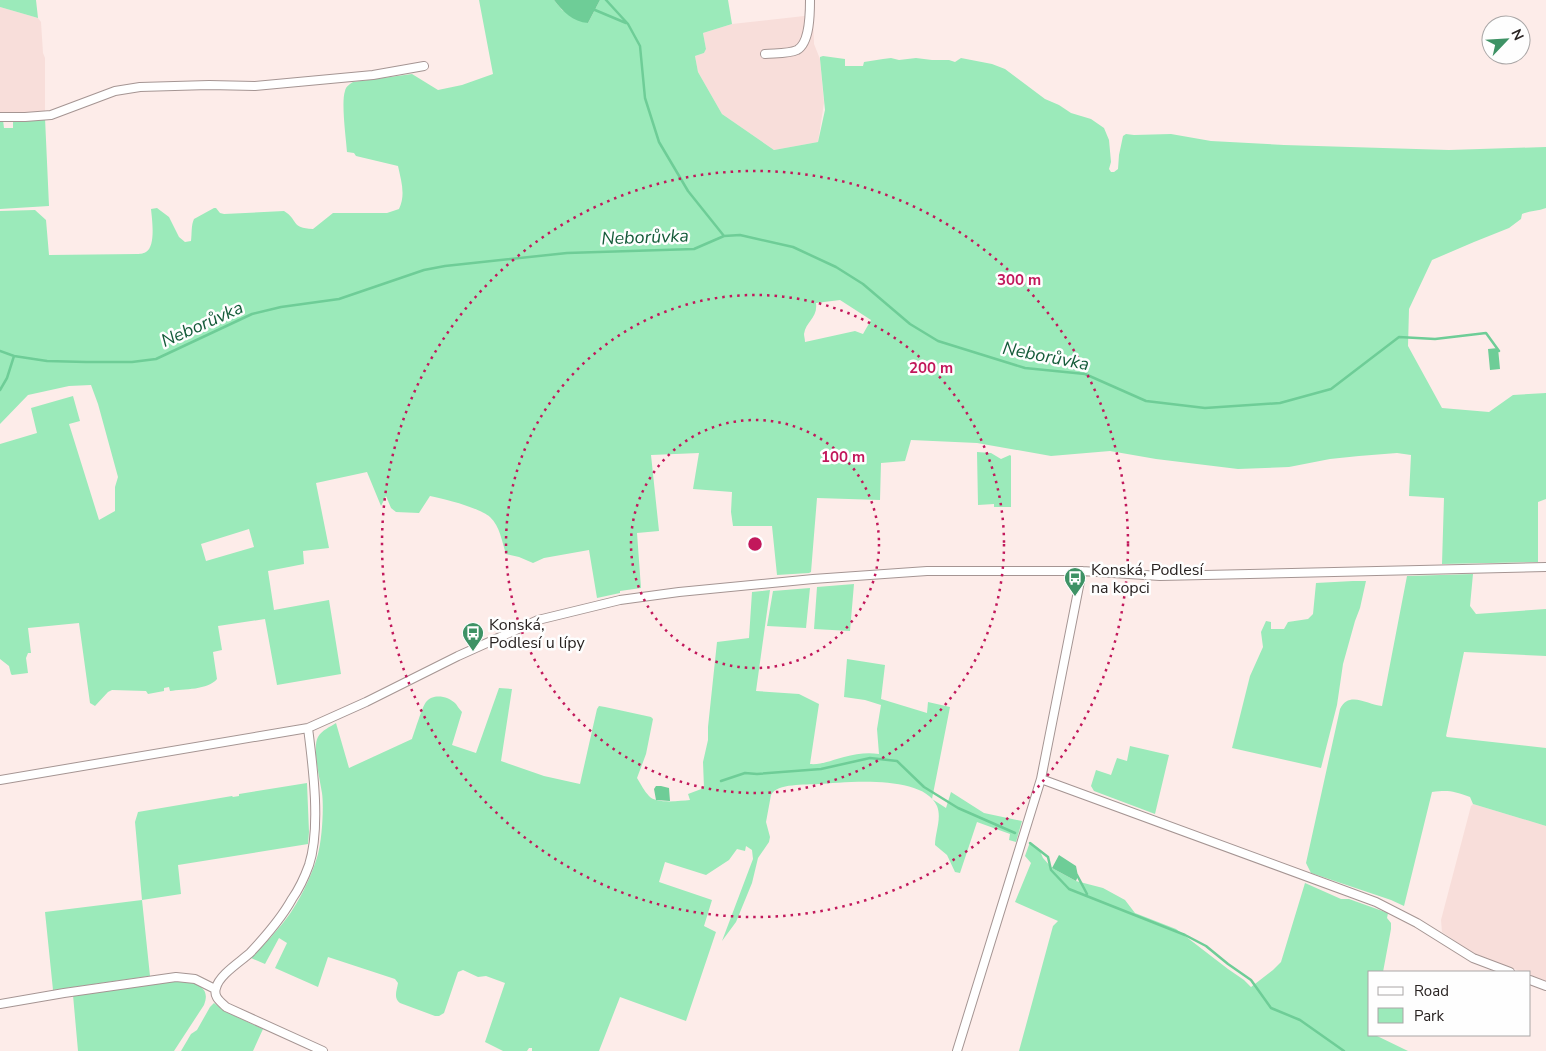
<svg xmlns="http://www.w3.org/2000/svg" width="1546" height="1051" viewBox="0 0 1546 1051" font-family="'Nunito Sans',sans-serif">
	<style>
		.built { fill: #f8deda }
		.green { fill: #9beaba; fill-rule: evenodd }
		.water { fill: #6ecd97 }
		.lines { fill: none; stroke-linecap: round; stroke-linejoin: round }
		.stream { stroke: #6ecd97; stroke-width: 2.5 }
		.street-casing { stroke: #a59593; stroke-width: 10 }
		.street { stroke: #fff; stroke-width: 8 }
		.ring { fill: none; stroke: #c2185b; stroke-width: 2.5; stroke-dasharray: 2.5 5 }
		.labels { text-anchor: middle; stroke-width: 5; stroke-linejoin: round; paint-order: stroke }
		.poi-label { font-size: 16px; fill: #292322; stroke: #fefefe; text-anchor: start }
		.water-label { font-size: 18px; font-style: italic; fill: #145b39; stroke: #fefefe }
		.centre { fill: #c2185b; stroke: #fefefe; stroke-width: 2.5 }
		.ring-label { font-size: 15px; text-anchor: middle; font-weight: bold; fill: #c2185b; stroke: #fefefe; stroke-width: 5; stroke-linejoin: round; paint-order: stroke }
	</style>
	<rect width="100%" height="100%" fill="#fdece9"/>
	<path class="built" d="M 0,7 L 38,18 L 41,22 L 43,53 L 45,58 L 45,112 L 0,112 Z
		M 813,15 L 814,44 L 820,59 L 824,103 L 818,142 L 774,150 L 722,114 L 698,72 L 695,56 L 704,53 L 706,49 L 703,33 L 732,24 Z
		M 1473,804 L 1546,826 L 1546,981 L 1530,975 L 1530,972 L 1522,972 L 1473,953 L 1442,932 L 1441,920 L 1471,806 Z"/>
	<path class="green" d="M 0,0 L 36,0 L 38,18 L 0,7 Z
		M 479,0 L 554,0 L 562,10 L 588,23 L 600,0 L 728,0 L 732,24 L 703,33 L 706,49 L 704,53 L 695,56 L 698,72 L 722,114 L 774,150 L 818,142 L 825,110 L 820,59 L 820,57 L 823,56 L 845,59 L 845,66 L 863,66 L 864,62 L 883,59 L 891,58 L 899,60 L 916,58 L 932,60 L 949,60 L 955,62 L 961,58 L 992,64 L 1005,69 L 1045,99 L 1059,105 L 1071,113 L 1091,119 L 1104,128 L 1109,140 L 1111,162 L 1109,169 L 1111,172 L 1114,172 L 1118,169 L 1119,155 L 1123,136 L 1126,134 L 1134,135 L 1171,134 L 1211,141 L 1284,145 L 1449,150 L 1546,147 L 1546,208 C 1538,211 1529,211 1522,214 L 1521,219 L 1509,228 L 1474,242 L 1432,260 L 1409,309 L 1408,346 L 1442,408 L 1489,412 L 1513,395 L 1546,393 L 1546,499 L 1538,502 L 1538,562 L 1442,564 L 1444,498 L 1409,496 L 1411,455 L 1397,453 L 1359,456 L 1330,459 L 1289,467 L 1238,469 L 1156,459 L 1110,451 L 1051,456 L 977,443 L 911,440 L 905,461 L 881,463 L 880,500 L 817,498 L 811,572 L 809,573 L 777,575 L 772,526 L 733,526 L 731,512 L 732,492 L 693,489 L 699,453 L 651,455 L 659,531 L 637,533 L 641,588 L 620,591 L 620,593 L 597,598 L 589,550 L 544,558 L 533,563 L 519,557 L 506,554 C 502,542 500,526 490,517 C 480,508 445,499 430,496 L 419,513 L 396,512 L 391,508 L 386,496 L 381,506 L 367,472 L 316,483 L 329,548 L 303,551 L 304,564 L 268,571 L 274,610 L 329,600 L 341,674 L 277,685 L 265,619 L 218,626 L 222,650 L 213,652 L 217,679 C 208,690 184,689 170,691 L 169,687 L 164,688 L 164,691 L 148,694 L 146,691 L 112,690 L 108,692 L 95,706 L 90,703 L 79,623 L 28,628 L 31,653 L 28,653 L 26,658 L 28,673 L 12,675 L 11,674 L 9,666 L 0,659 L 0,444 L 37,433 L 31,408 L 73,396 L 80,421 L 69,424 L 99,520 L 115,511 L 115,487 L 118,477 L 98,404 L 91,385 L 69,386 L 28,395 L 0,424 L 0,211 L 35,210 L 46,220 L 49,255 L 138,254 C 140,254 145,253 146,252 C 156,246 152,219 151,209 L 157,208 L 169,217 L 179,237 L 185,242 L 191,241 C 192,234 191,225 194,219 L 214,208 L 216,208 L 220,213 L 224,214 L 284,211 C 299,220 290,228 313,229 L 333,213 L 387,213 L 399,209 C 406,195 401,180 398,166 L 356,156 L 354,153 L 347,152 C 346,138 341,102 345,91 C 346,86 350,84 353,82 L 412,74 L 438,90 L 462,85 L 493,74 ZM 840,300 L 871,320 L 863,334 L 855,331 L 805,342 C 805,339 804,336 804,334 C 806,321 818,318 816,303 ZM 249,529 L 254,547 L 206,561 L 201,544 Z
		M 45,118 L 49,206 L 0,209 L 0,120 L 3,120 L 4,128 L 13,128 L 13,120 Z
		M 977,452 L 991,453 L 1001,459 L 1010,455 L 1011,456 L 1011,507 L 994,507 L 994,504 L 978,505 Z
		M 1473,574 L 1470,606 L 1476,614 L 1546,609 L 1546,656 L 1464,652 L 1446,736 L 1447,737 L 1546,748 L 1546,826 L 1473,804 L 1470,797 C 1453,791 1449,790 1432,792 L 1404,906 L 1391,900 L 1311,873 L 1306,863 L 1340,709 C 1349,690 1368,705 1382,706 L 1407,576 Z
		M 1353,581 L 1366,581 L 1360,608 L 1355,621 L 1343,664 L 1337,705 L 1321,768 L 1232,748 L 1250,676 L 1263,647 L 1261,632 L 1266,621 L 1271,622 L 1271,629 L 1284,629 L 1288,622 L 1308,619 L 1313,614 L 1316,583 Z
		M 854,584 L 850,631 L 814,629 L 817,587 Z
		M 810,588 L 806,628 L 767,626 L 773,591 Z
		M 770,590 L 756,691 L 799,694 L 819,704 L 810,764 C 822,765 832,760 844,757 C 856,754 867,752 879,754 L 877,729 L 881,705 L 865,700 L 844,697 L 847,659 L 885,665 L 881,699 L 927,713 L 928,702 L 950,707 L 932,799 L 946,808 L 951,792 L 984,813 L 1022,821 L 1016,842 L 1009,840 L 1010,834 L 977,822 L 960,873 L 955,872 L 947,855 L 935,845 C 935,833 942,818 937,806 C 923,774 847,782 818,784 C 806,785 777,783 771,795 L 766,822 L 770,837 L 769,842 L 758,858 L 752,883 L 736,922 L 722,941 L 753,859 L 752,850 L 746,846 L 745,851 L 737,849 L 729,860 L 706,875 L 665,862 L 659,882 L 712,900 L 704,926 L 716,932 L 686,1021 L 620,997 L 599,1051 L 532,1051 L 532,1048 L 529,1048 L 527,1051 L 503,1051 L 485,1042 L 505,983 L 486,976 L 478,977 L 463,970 L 458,972 L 444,1013 L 439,1016 L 435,1016 L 400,1003 C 393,998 397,990 398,983 L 395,979 L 328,957 L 318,987 L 275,968 L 287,943 L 279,938 L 265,964 L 251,958 C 259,949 269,940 277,930 C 295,911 311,879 318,854 C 322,840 324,807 322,793 C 320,780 312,747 318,737 C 322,730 330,727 336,723 L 349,768 L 412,739 C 415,731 422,707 426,702 C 433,693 448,696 455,703 C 457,705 459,709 462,712 L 452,745 L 476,753 L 499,688 L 512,689 L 501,761 L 544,776 L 580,784 L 597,709 L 599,706 L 605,707 L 651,717 L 653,719 L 646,754 L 637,778 C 641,784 644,791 649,796 C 656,804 679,801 690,800 L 688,794 L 704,788 L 703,762 L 708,740 L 708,727 L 717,642 L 749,638 L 752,592 Z
		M 1130,746 L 1169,755 L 1155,814 L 1094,791 L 1091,786 L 1096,770 L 1111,775 L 1117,758 L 1127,761 Z
		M 307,783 L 309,832 L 308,844 L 178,865 L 181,894 L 142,900 L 150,976 L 53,990 L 45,912 L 142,900 L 135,822 L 138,812 L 232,796 L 233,797 L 239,796 L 239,794 Z
		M 1030,842 L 1039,849 L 1043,858 L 1052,868 L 1076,881 L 1103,888 L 1125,900 L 1135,913 L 1176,929 L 1228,969 L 1244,980 L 1251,987 L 1273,970 L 1281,962 L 1305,883 L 1341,899 L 1349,899 L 1388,913 L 1387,918 L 1391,923 L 1391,929 L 1383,972 L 1370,972 L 1370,1035 L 1375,1035 L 1408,1051 L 1019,1051 L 1053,926 L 1058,921 L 1015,902 L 1031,863 L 1025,856 Z
		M 182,980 C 197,984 211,987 204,1005 L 174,1051 L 78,1051 L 73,995 Z
		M 214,1003 L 224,1011 L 263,1029 L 253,1051 L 181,1051 L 191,1034 L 197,1030 L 210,1007 Z"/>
	<path class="water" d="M 554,0 L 600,0 L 588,23 C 573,22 562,11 554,0 Z
		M 1498,348 L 1500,369 L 1490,370 L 1488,349 Z
		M 656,786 L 661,786 L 669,788 L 670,801 L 656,800 L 654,789 Z
		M 1059,855 L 1076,866 L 1078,876 L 1076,881 L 1052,868 Z"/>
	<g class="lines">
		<path class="stream" d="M 606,0 L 628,24 L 640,46 L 645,98 L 659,142 L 688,191 L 724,236
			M 593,8 L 595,10 L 626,23
			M 0,351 L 14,356
			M 0,390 L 7,378 L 14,356 L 47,361 L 86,362 L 132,362 L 156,359 L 252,314 L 281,307 L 339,299 L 424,270 L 445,266 L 567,253 L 694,249 L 724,236 L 740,235 L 793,247 L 836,267 L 863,284 L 910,324 L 938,341 L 1025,368 L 1085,374 L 1146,401 L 1205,408 L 1280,403 L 1331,389 L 1399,337 L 1435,339 L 1486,333 L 1499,351
			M 721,781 L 745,773 L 757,774 L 821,769 L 870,758 L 897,761 L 924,787 L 958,808 L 1015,833
			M 1030,843 L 1048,857 L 1051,870 L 1069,889 L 1185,935 L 1206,946 L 1228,964 L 1251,980 L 1271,1008 L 1300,1020 L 1344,1051
			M 1077,875 L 1087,894"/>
		<g class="street-casing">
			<path id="street" d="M 765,54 C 775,53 788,54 797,50 C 810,43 810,13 810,0
				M 0,117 L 25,117 L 51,115 L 115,91 L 140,87 L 209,85 L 255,86 L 373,75 L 424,66
				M 308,728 C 313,767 321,828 309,865 C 305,876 299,889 292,899 C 281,919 265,937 250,953 C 240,962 219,975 216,988 C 213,997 221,1002 226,1007 L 323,1051
				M 1041,779 L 1376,902 L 1417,923 L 1473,958 L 1510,972
				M 0,780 L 308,728 L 366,702 L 458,656 L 538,620 L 620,600 L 679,592 L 813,579 L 927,571 L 1082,571 L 1160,576 L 1546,567
				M 1530,980 L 1546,986
				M 0,1004 L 64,993 L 176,977 L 195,979 L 215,989
				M 957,1051 L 1041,779 L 1082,571"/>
		</g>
		<use href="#street" class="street"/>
	</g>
	<g class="ring">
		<circle cx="755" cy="544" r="124"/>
		<circle cx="755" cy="544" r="249"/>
		<circle cx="755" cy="544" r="373"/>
	</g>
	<defs>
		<g id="bus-pin" transform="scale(1.125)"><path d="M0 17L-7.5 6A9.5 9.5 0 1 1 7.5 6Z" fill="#3e9265" stroke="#fefefe"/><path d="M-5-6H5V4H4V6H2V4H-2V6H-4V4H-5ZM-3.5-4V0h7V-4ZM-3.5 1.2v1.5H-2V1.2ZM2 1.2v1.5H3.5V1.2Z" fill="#fff"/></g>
	</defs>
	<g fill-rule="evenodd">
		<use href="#bus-pin" x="1075" y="578"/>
		<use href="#bus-pin" x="473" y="633"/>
	</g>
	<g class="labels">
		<g class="poi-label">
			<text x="1091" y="575">Konská, Podlesí<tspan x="1091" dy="18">na kopci</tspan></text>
			<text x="489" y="630">Konská,<tspan x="489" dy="18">Podlesí u lípy</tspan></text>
		</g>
		<g class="water-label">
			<text transform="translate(645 237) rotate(-2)" y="6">Neborůvka</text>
			<text transform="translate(202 324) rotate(-24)" y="6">Neborůvka</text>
			<text transform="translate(1046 356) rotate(11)" y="6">Neborůvka</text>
		</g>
	</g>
	<circle cx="755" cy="544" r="8" class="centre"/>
	<g class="ring-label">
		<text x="1019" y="285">300 m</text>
		<text x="931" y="373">200 m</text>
		<text x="843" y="462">100 m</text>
	</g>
	<rect x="1368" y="971" width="162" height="65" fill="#fefefe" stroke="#a9a6a6"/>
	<rect x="1378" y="987" width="25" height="8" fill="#ffffff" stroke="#a9a6a6"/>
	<text x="1414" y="996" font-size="15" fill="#292322">Road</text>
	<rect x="1378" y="1008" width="25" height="15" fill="#9beaba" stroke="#a9a6a6"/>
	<text x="1414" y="1021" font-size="15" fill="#292322">Park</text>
	<g transform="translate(1506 40) rotate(65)"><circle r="24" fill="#fefefe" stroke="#a9a6a6"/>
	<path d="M0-4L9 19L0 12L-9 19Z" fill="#3e9265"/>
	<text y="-8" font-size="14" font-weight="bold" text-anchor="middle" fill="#292322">N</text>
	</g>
</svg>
